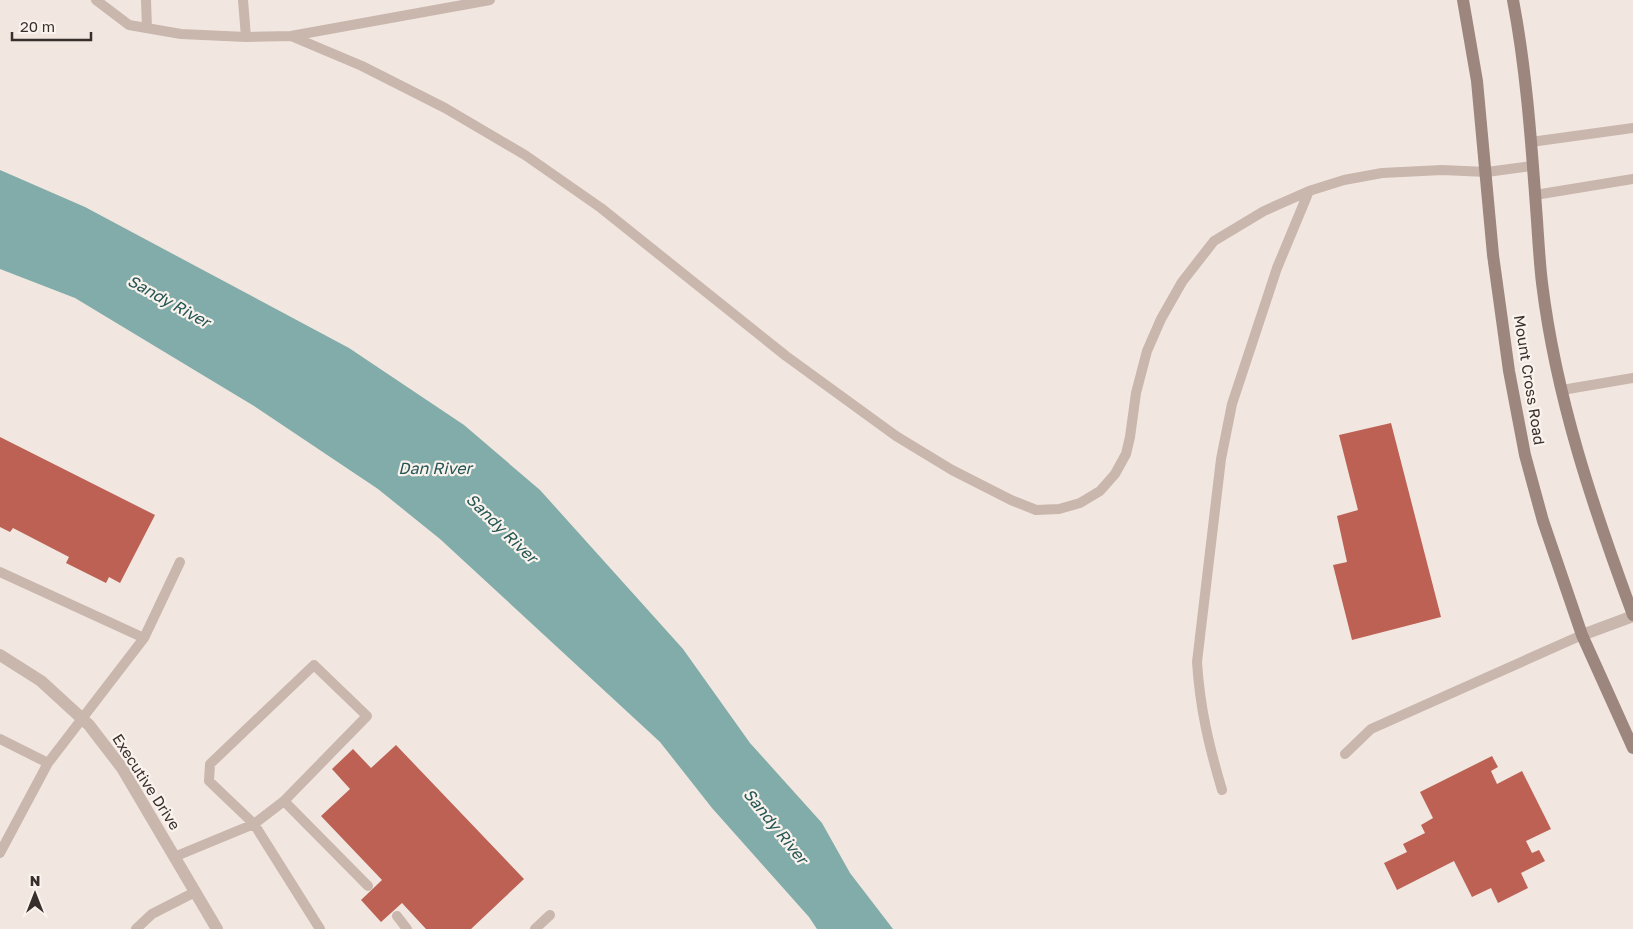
<svg xmlns="http://www.w3.org/2000/svg" width="1633" height="929" viewBox="0 0 1633 929" font-family="'Golos Text',sans-serif">
	<style>
		.water { fill: #81aca9 }
		.building { fill: #bc6154 }
		.lines { fill: none; stroke-linecap: round; stroke-linejoin: round }
		.service { stroke: #c9b6ad; stroke-width: 10 }
		.minor { stroke: #c9b6ad; stroke-width: 12 }
		.secondary { stroke: #9d867e; stroke-width: 12 }
		.labels { text-anchor: middle; stroke-width: 4.5; stroke-linejoin: round; paint-order: stroke }
		.street-label { font-size: 15px; fill: #382e2b; stroke: #f9f2ed }
		.water-label { font-size: 16px; font-style: italic; fill: #245654; stroke: #f9f2ed }
	</style>
	<rect width="100%" height="100%" fill="#f1e7e0"/>
	<path class="water" d="M 0,170 L 85,207 L 349,348 L 464,425 L 540,490 L 683,649 L 750,743 L 822,823 L 850,873 L 893,929 L 817,929 L 809,917 L 712,808 L 660,742 L 440,539 L 378,489 L 254,406 L 75,298 L 0,269 Z"/>
	<path class="building" d="M 1391,423 L 1441,617 L 1352,640 L 1333,565 L 1347,562 L 1337,516 L 1358,510 L 1339,435 Z
		M 0,437 L 155,515 L 120,583 L 109,577 L 106,583 L 66,563 L 69,557 L 13,528 L 10,532 L 0,527 Z
		M 396,745 L 524,879 L 471,929 L 426,929 L 402,903 L 381,922 L 361,900 L 382,880 L 321,816 L 350,789 L 332,769 L 353,749 L 371,768 Z
		M 1492,756 L 1498,767 L 1491,771 L 1497,784 L 1522,771 L 1551,829 L 1526,841 L 1532,853 L 1539,850 L 1545,861 L 1521,873 L 1528,888 L 1498,903 L 1491,888 L 1472,897 L 1454,861 L 1397,890 L 1384,863 L 1407,852 L 1403,844 L 1425,833 L 1421,825 L 1433,818 L 1420,792 Z"/>
	<g class="lines">
		<path class="service" d="M 96,0 L 129,25 L 181,34 L 246,37 L 291,36 L 490,0
			M 146,0 L 147,28
			M 243,0 L 246,37
			M 291,36 L 362,66 L 445,108 L 525,155 L 601,208 L 786,356 L 896,436 L 952,470 L 1011,500 L 1036,510 L 1059,509 L 1080,503 L 1100,491 L 1115,474 L 1126,454 L 1130,437 L 1136,393 L 1147,351 L 1161,319 L 1182,282 L 1214,241 L 1264,211 L 1309,191
			M 1531,142 L 1633,128
			M 1535,195 L 1633,179
			M 1562,390 L 1633,378
			M 0,572 L 144,638 L 48,763 L 0,739
			M 144,638 L 180,562
			M 1345,754 L 1371,729 L 1582,635
			M 1222,790 C 1209,746 1200,709 1197,662 L 1221,459 L 1232,404 L 1277,268 L 1309,191 L 1344,180 L 1382,173 L 1442,170 L 1487,172 L 1532,166
			M 284,801 L 368,886
			M 0,853 L 48,763
			M 174,857 L 254,824 L 284,801 L 367,716 L 314,665 L 210,764 L 209,781 L 254,824 L 320,929
			M 397,916 L 407,929
			M 136,929 L 152,914 L 195,892
			M 535,929 L 550,915"/>
		<path class="minor" d="M 1582,635 L 1633,616
			M 0,655 L 41,681 L 89,725 L 122,768 L 217,929"/>
		<path class="secondary" d="M 1463,0 L 1477,81 L 1493,255 L 1509,371 L 1525,455 L 1543,521 L 1582,635 L 1633,748
			M 1513,0 C 1526,68 1531,138 1536,207 C 1538,232 1539,258 1542,283 C 1556,398 1593,507 1633,615"/>
	</g>
	<g class="labels">
		<g class="street-label">
			<text transform="translate(1529 380) rotate(81)" y="5">Mount Cross Road</text>
			<text transform="translate(146 782) rotate(57)" y="5">Executive Drive</text>
		</g>
		<g class="water-label">
			<text transform="translate(169 301) rotate(29)" y="6">Sandy River</text>
			<text x="435" y="474">Dan River</text>
			<text transform="translate(502 528) rotate(44)" y="6">Sandy River</text>
			<text transform="translate(776 826) rotate(51)" y="6">Sandy River</text>
		</g>
	</g>
	<g transform="translate(35 894)" stroke="#f9f2ed" stroke-width="4" paint-order="stroke">
	<path d="M0-4L9 19L0 12L-9 19Z" fill="#382e2b"/>
	<text y="-8" font-size="14" font-weight="bold" text-anchor="middle" fill="#382e2b">N</text>
	</g>
	<path d="M12 32v8h79v-8" fill="none" stroke="#382e2b" stroke-width="2.5"/>
	<text x="20" y="32" font-size="15" fill="#382e2b" stroke="#f9f2ed" stroke-width="4" paint-order="stroke">20 m</text>
</svg>
